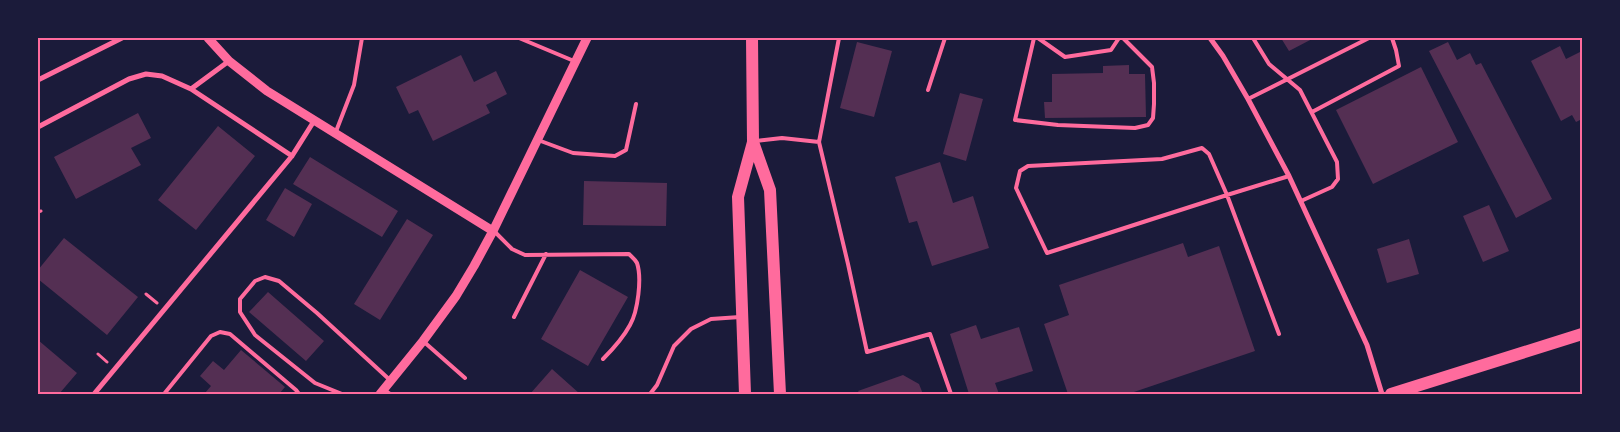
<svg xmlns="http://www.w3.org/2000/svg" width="1620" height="432" viewBox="0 0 1620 432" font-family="'Nunito Sans',sans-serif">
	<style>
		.building { fill: #542f53 }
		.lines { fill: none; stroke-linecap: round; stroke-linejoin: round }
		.path { stroke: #ff6b9d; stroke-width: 3 }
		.service { stroke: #ff6b9d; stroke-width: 4 }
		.minor { stroke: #ff6b9d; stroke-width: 5 }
		.tertiary { stroke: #ff6b9d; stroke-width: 9 }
		.primary { stroke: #ff6b9d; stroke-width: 12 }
		.neatline { fill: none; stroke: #ff6b9d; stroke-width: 2 }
	</style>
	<rect width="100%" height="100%" fill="#1b1b3a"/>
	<path class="building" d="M 1281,38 L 1314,38 L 1289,51 Z
		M 857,42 L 892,51 L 874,117 L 840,108 Z
		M 1448,42 L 1457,60 L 1470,53 L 1476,65 L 1481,63 L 1552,199 L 1516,218 L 1429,51 Z
		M 1560,46 L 1566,59 L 1582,51 L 1582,119 L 1576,122 L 1572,115 L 1561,121 L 1531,61 Z
		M 461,55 L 474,82 L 496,71 L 507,94 L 486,105 L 490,113 L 433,141 L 418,110 L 409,114 L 396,87 Z
		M 1129,65 L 1129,74 L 1145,74 L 1146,117 L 1045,118 L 1044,102 L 1052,102 L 1052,74 L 1103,73 L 1103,66 Z
		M 1421,67 L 1458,142 L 1373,184 L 1336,110 Z
		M 960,93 L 983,99 L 966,161 L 943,154 Z
		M 138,113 L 151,138 L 131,148 L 141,165 L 76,199 L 54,157 Z
		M 218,126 L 255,156 L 196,230 L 158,200 Z
		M 310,157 L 398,211 L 382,237 L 293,184 Z
		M 940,162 L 953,203 L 973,196 L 989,248 L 932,266 L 917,221 L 909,223 L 895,177 Z
		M 584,181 L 667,183 L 666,226 L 583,225 Z
		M 285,188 L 312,204 L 294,237 L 266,220 Z
		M 1489,205 L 1509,251 L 1483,262 L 1463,216 Z
		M 407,219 L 433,235 L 380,320 L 354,304 Z
		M 64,238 L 138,297 L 107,335 L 38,279 L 38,270 Z
		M 1409,239 L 1419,274 L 1387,283 L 1377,249 Z
		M 1183,243 L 1188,257 L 1219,246 L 1255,351 L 1128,394 L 1068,394 L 1044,324 L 1069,315 L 1059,285 Z
		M 580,270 L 628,297 L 588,366 L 541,339 Z
		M 268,292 L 324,341 L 306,361 L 249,312 Z
		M 976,325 L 981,339 L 1019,327 L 1033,371 L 995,383 L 999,394 L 969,394 L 950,334 Z
		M 38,340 L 77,373 L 59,394 L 38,394 Z
		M 241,350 L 285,387 L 279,394 L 205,393 L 211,386 L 200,376 L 213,361 L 224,370 Z
		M 552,369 L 580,394 L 530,394 Z
		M 903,375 L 919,384 L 923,394 L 860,394 L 858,391 Z"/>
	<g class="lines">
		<path class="path" d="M 38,212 L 41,211
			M 146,294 L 157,303
			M 98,354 L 107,362"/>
		<path class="service" d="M 519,38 L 574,61
			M 1034,38 L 1015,120 L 1058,125 L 1135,128 L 1148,125 L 1153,118 L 1154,104 L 1154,83 L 1152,67 L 1123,38
			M 1038,38 L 1065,57 L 1111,50 L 1119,38
			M 1253,38 L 1269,64 L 1300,90 L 1337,162 L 1338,179 L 1332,187 L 1301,201
			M 1549,38 L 1566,38
			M 928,90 L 945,38
			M 1248,99 L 1369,38
			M 1312,112 L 1399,66 L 1396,50 L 1392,38
			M 335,134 L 354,85 L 362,38
			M 538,140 L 573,153 L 615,156 L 626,150 L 636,104
			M 756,141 L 782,138 L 819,142 L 848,264 L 867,352 L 930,334 L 951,394
			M 819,142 L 839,38
			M 494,231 L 512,249 L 525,255 L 629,254 C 632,257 635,259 637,263 C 642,278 638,311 630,325 C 623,338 613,349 603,359
			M 514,317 L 546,254
			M 1279,334 L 1227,195 L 1209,154 L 1202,148 L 1162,159 L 1028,166 L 1020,171 L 1016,188 L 1047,253 L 1227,195 L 1289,176
			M 423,341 L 465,378
			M 384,390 L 390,394
			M 164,394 L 211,336 L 220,332 L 230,334 L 296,390 L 299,394
			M 342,394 L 315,383 L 255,335 L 240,312 L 240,299 L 255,281 L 265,277 L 279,281 L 317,313 L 391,381
			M 650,394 L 657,385 L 674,346 L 691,329 L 711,319 L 740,317"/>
		<path class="minor" d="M 1210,38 L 1223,56 L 1248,99 L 1289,176 L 1367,345 L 1382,394
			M 38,80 L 122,38
			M 191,89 L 292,156
			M 38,127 L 129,79 L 146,74 L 162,76 L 191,89 L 229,61
			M 94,394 L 292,156 L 314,121"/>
		<path class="tertiary" d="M 208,38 L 229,61 L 267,91 L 493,231
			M 380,394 L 423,341 L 456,296 L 474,266 L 493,231 L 587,38"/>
		<path class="primary" d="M 753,142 L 770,190 L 780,394
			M 745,394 L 738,197 L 753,142 L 752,38
			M 1391,394 L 1582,334"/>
	</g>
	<rect width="1620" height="432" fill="none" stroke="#1b1b3a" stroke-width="78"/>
	<rect x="39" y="39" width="1542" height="354" class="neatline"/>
</svg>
